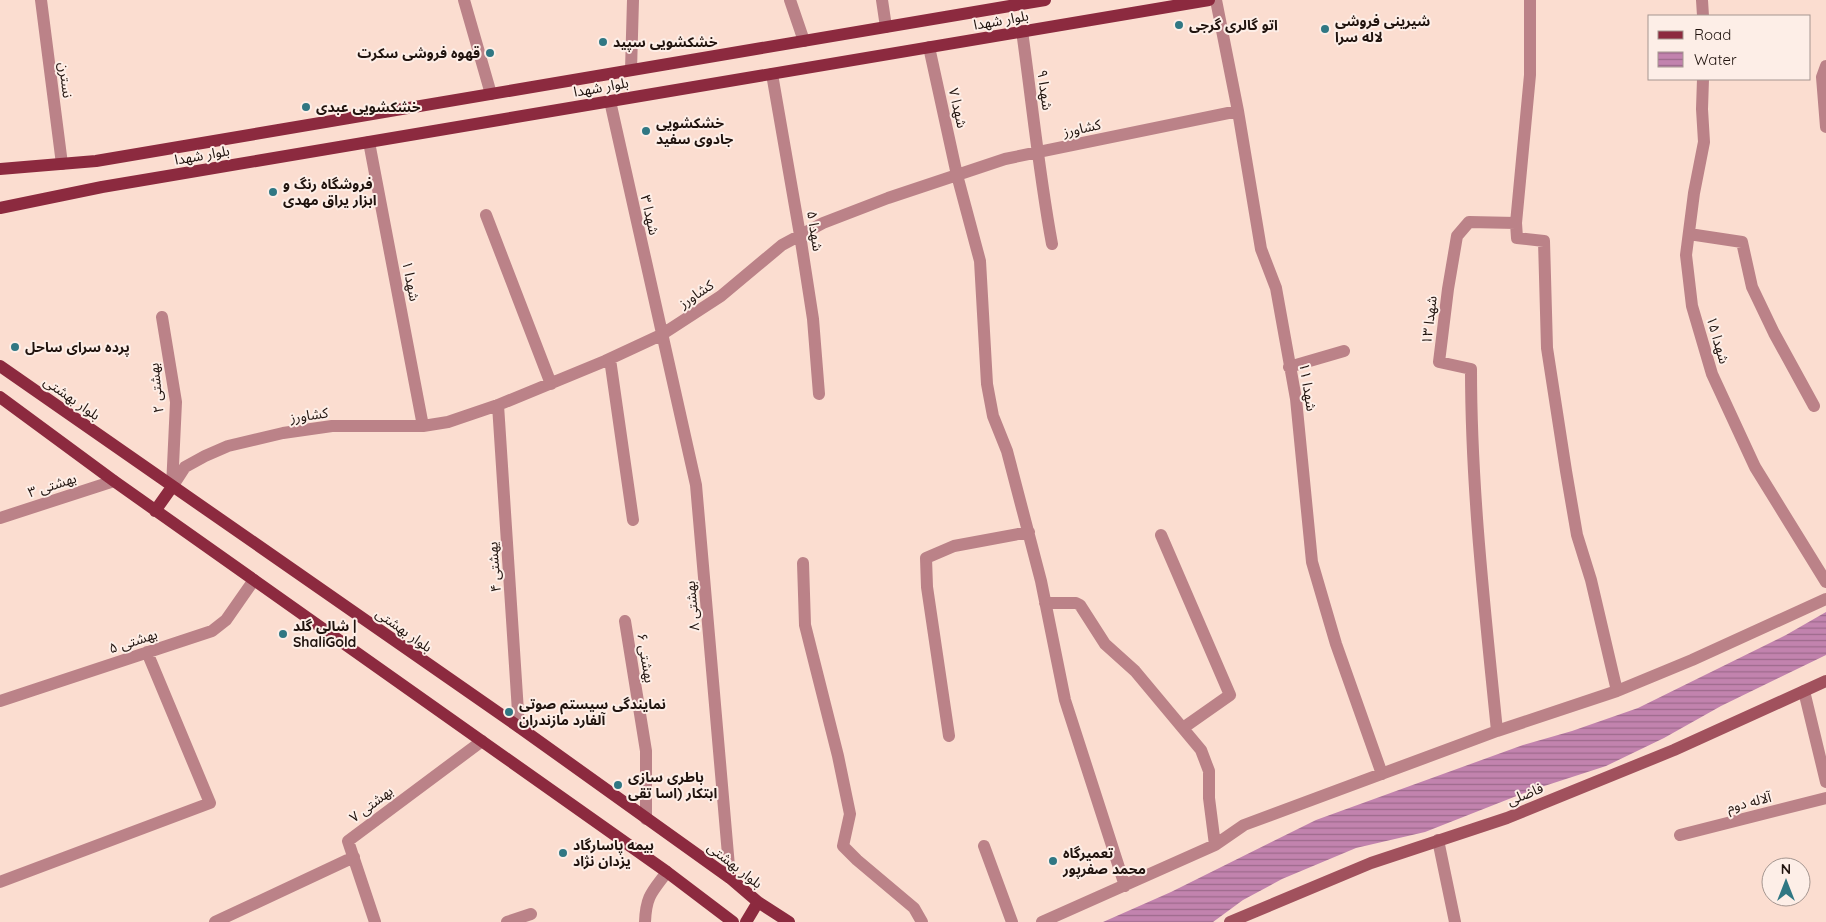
<svg xmlns="http://www.w3.org/2000/svg" width="1826" height="922" viewBox="0 0 1826 922" font-family="Quicksand,'Noto Sans Arabic',sans-serif">
	<style>
		.water { fill: url(#water-rules) }
		.lines { fill: none; stroke-linecap: round; stroke-linejoin: round }
		.street { stroke: #bb8288; stroke-width: 12 }
		.secondary { stroke: #a1515d; stroke-width: 12 }
		.primary { stroke: #8c2a3f; stroke-width: 12 }
		.poi-dot { fill: #307783; stroke: #fdeee7; stroke-width: 2 }
		.labels { text-anchor: middle; stroke-width: 4; stroke-linejoin: round; paint-order: stroke }
		.street-label { font-size: 14px; fill: #20130e; stroke: #fdeee7 }
		.poi-label { font-size: 14px; font-weight: bold; fill: #20130e; stroke: #fdeee7; text-anchor: start }
	</style>
	<defs>
		<pattern id="water-rules" width="6" height="5" patternUnits="userSpaceOnUse" patternTransform="scale(1.25)"><rect width="6" height="5" fill="#c283ae"/><path d="M0 2.5h6" fill="none" stroke="#9d6a8c"/></pattern>
	</defs>
	<rect width="100%" height="100%" fill="#fbddd0"/>
	<path class="water" d="M 1826,612 L 1826,655 L 1721,706 L 1664,738 L 1606,766 L 1532,790 L 1425,832 L 1356,848 L 1282,879 L 1243,900 L 1213,922 L 1103,922 L 1171,892 L 1316,820 L 1523,745 L 1572,731 L 1638,708 L 1786,635 Z"/>
	<g class="lines">
		<path class="street" d="M 41,0 L 62,164
			M 464,0 L 491,94
			M 790,0 L 804,41
			M 882,0 L 886,27
			M 1216,0 L 1238,111 L 1261,249 L 1276,288 L 1296,399 L 1312,562 L 1336,644 L 1382,774
			M 1702,0 L 1703,16
			M 1022,31 C 1032,102 1039,174 1052,244
			M 929,47 L 957,175 L 980,261 L 987,384 L 993,416 L 1007,451 L 1041,581 L 1065,700 L 1125,886
			M 1826,66 L 1822,77 L 1826,127
			M 631,70 L 633,0
			M 772,74 L 800,235 L 813,319 L 819,394
			M 1703,79 L 1702,109 L 1704,142 L 1694,193 L 1686,255 L 1692,306 L 1712,374 L 1755,467 L 1826,582
			M 610,101 L 696,485 L 730,878
			M 369,142 L 423,426
			M 486,215 L 551,384
			M 1516,223 L 1517,238 L 1544,241 L 1547,348 L 1566,471 L 1577,535 L 1591,580 L 1617,691
			M 1689,234 L 1742,242 L 1752,287 L 1774,333 L 1814,406
			M 162,317 L 176,402 L 172,487
			M 610,359 L 633,520
			M 1289,367 L 1344,351
			M 498,405 L 519,727
			M 172,487 L 185,467 L 205,456 L 228,446 L 283,433 L 332,426 L 423,426 L 448,422 L 498,405 L 605,361 L 661,335 L 721,296 L 782,245 L 823,223 L 888,198 L 1005,159 L 1238,111
			M 0,518 L 114,481
			M 1161,535 L 1230,695 L 1183,728
			M 803,563 L 805,625 L 838,756 L 850,814 L 843,846 L 857,860 L 914,908 L 922,922
			M 1045,603 L 1076,603 L 1080,605 L 1105,644 L 1135,671 L 1201,750 L 1209,771 L 1209,798 L 1215,845
			M 625,621 L 646,751 L 646,819
			M 1804,691 L 1826,782
			M 0,701 L 212,631 L 226,620 L 254,580
			M 1497,731 C 1485,611 1471,490 1471,369 L 1439,362 L 1448,289 L 1457,236 L 1469,222 L 1516,223 L 1530,75 L 1530,0
			M 949,736 L 927,587 L 926,558 L 954,546 L 1029,532
			M 1680,835 L 1826,798
			M 1438,840 L 1455,922
			M 984,846 L 1012,922
			M 0,882 L 210,803 L 147,652
			M 215,922 L 354,857
			M 375,922 L 348,841 L 482,741
			M 507,922 L 531,914
			M 645,922 C 646,896 652,892 667,872
			M 1042,922 L 1215,845 L 1244,825 L 1497,731 L 1617,691 L 1692,660 L 1826,599"/>
		<path class="secondary" d="M 1230,922 L 1371,863 L 1507,818 L 1674,750 L 1826,681"/>
		<path class="primary" d="M 0,169 L 96,161 L 1045,0
			M 0,208 L 102,187 L 1209,0
			M 0,366 L 519,727 L 730,878 L 758,902 L 789,922
			M 0,397 L 114,481 L 667,872 L 733,922
			M 155,511 L 172,487
			M 746,922 L 758,902"/>
	</g>
	<g class="poi-dot">
		<circle cx="1179" cy="25" r="5"/>
		<circle cx="1325" cy="29" r="5"/>
		<circle cx="603" cy="42" r="5"/>
		<circle cx="490" cy="53" r="5"/>
		<circle cx="306" cy="107" r="5"/>
		<circle cx="646" cy="131" r="5"/>
		<circle cx="273" cy="192" r="5"/>
		<circle cx="15" cy="347" r="5"/>
		<circle cx="283" cy="634" r="5"/>
		<circle cx="509" cy="712" r="5"/>
		<circle cx="618" cy="785" r="5"/>
		<circle cx="563" cy="853" r="5"/>
		<circle cx="1053" cy="861" r="5"/>
	</g>
	<g class="labels">
		<g class="street-label">
			<text transform="translate(1001 20) rotate(-10)" y="5">بلوار شهدا</text>
			<text transform="translate(66 80) rotate(83)" y="5">نسترن</text>
			<text transform="translate(601 87) rotate(-10)" y="5">بلوار شهدا</text>
			<text transform="translate(1045 90) rotate(82)" y="5">شهدا ۹</text>
			<text transform="translate(958 108) rotate(77)" y="5">شهدا ۷</text>
			<text transform="translate(1082 128) rotate(-12)" y="5">کشاورز</text>
			<text transform="translate(202 155) rotate(-10)" y="5">بلوار شهدا</text>
			<text transform="translate(650 215) rotate(77)" y="5">شهدا ۳</text>
			<text transform="translate(815 231) rotate(81)" y="5">شهدا ۵</text>
			<text transform="translate(411 281) rotate(79)" y="5">شهدا ۱</text>
			<text transform="translate(696 294) rotate(-34)" y="5">کشاورز</text>
			<text transform="translate(1429 320) rotate(-83)" y="5">شهدا ۱۳</text>
			<text transform="translate(1718 340) rotate(74)" y="5">شهدا ۱۵</text>
			<text transform="translate(1308 387) rotate(81)" y="5">شهدا ۱۱</text>
			<text transform="translate(156 388) rotate(-96)" y="5">بهشتی ۲</text>
			<text transform="translate(72 398) rotate(35)" y="5">بلوار بهشتی</text>
			<text transform="translate(309 415) rotate(-8)" y="5">کشاورز</text>
			<text transform="translate(52 485) rotate(-18)" y="5">بهشتی ۳</text>
			<text transform="translate(494 567) rotate(-94)" y="5">یهشتی ۴</text>
			<text transform="translate(692 606) rotate(-95)" y="5">بهشتی ۸</text>
			<text transform="translate(404 630) rotate(35)" y="5">بلوار بهشتی</text>
			<text transform="translate(133 641) rotate(-18)" y="5">بهشتی ۵</text>
			<text transform="translate(646 658) rotate(81)" y="5">بهشتی ۶</text>
			<text transform="translate(1525 794) rotate(-22)" y="5">فاضلی</text>
			<text transform="translate(1749 802) rotate(-14)" y="5">آلاله دوم</text>
			<text transform="translate(371 804) rotate(-37)" y="5">بهشتی ۷</text>
			<text transform="translate(735 865) rotate(38)" y="5">بلوار بهشتی</text>
		</g>
		<g class="poi-label">
			<text x="1335" y="26">شیرینی فروشی<tspan x="1335" dy="16">لاله سرا</tspan></text>
			<text x="1189" y="30">اتو گالری گرجی</text>
			<text x="613" y="47">خشکشویی سپید</text>
			<text x="480" y="58" text-anchor="end">قهوه فروشی سکرت</text>
			<text x="316" y="112">خشکشویی عبدی</text>
			<text x="656" y="128">خشکشویی<tspan x="656" dy="16">جادوی سفید</tspan></text>
			<text x="283" y="189">فروشگاه رنگ و<tspan x="283" dy="16">ابزار یراق مهدی</tspan></text>
			<text x="25" y="352">پرده سرای ساحل</text>
			<text x="293" y="631">شالی گلد |<tspan x="293" dy="16">ShaliGold</tspan></text>
			<text x="519" y="709">نمایندگی سیستم صوتی<tspan x="519" dy="16">آلفارد مازندران</tspan></text>
			<text x="628" y="782">باطری سازی<tspan x="628" dy="16">ابتکار (اسا تقی</tspan></text>
			<text x="573" y="850">بیمه پاسارگاد<tspan x="573" dy="16">یزدان نژاد</tspan></text>
			<text x="1063" y="858">تعمیرگاه<tspan x="1063" dy="16">محمد صفرپور</tspan></text>
		</g>
	</g>
	<rect x="1648" y="15" width="162" height="65" fill="#fdeee7" stroke="#a59690"/>
	<rect x="1658" y="31" width="25" height="8" fill="#8c2a3f" stroke="#a59690"/>
	<text x="1694" y="40" font-size="15" fill="#20130e">Road</text>
	<rect x="1658" y="52" width="25" height="15" fill="url(#water-rules)" stroke="#a59690"/>
	<text x="1694" y="65" font-size="15" fill="#20130e">Water</text>
	<g transform="translate(1786 882)"><circle r="24" fill="#fdeee7" stroke="#a59690"/>
	<path d="M0-4L9 19L0 12L-9 19Z" fill="#307783"/>
	<text y="-8" font-size="14" font-weight="bold" text-anchor="middle" fill="#20130e">N</text>
	</g>
</svg>
